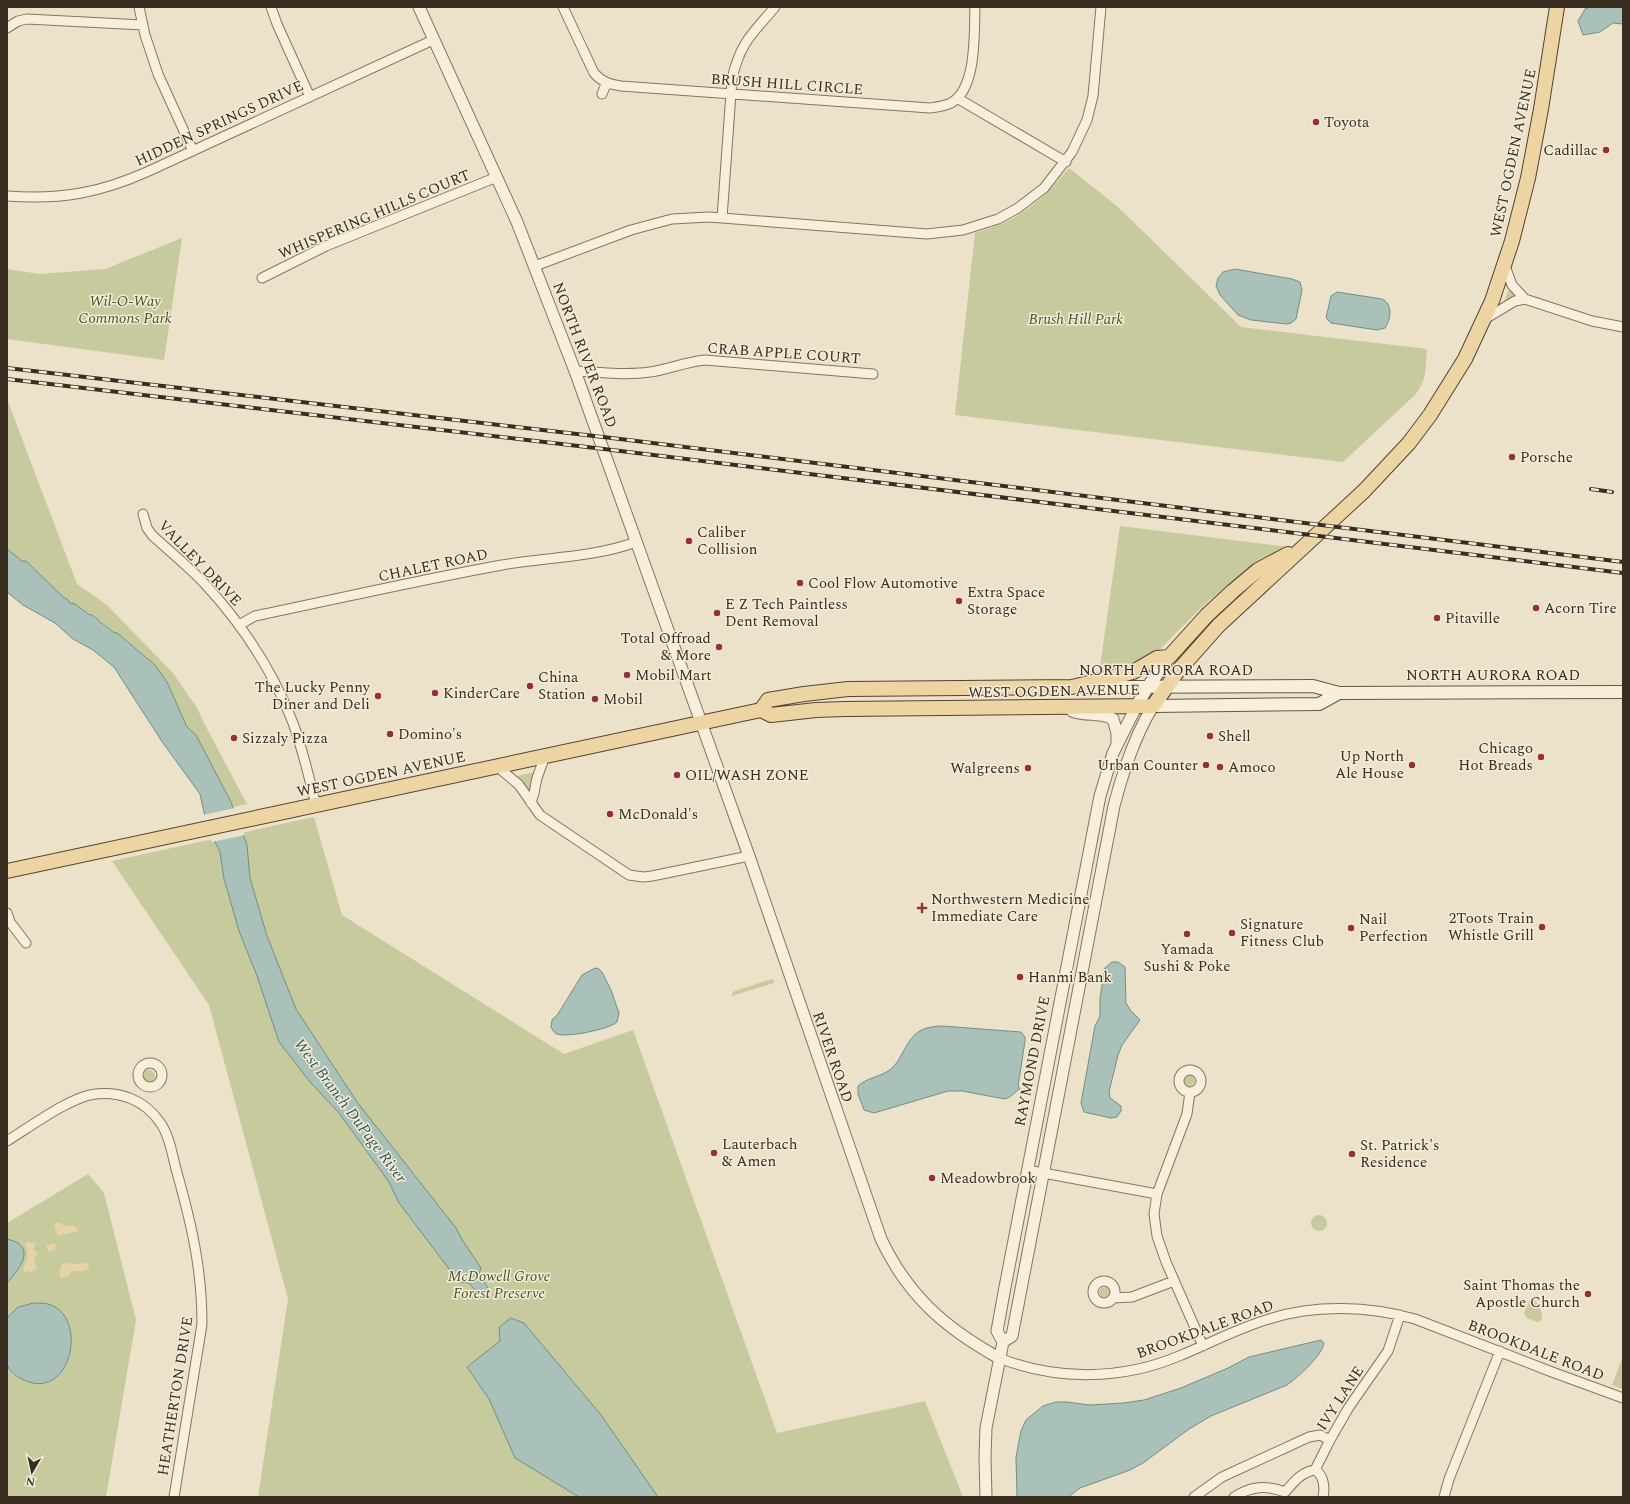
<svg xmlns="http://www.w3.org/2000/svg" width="1630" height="1504" viewBox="0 0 1630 1504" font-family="Spectral,serif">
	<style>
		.green { fill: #c6ca9d }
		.sand { fill: #e6d4a8 }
		.water { fill: #a9c1b9; stroke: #708f87 }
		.pier { fill: #ece1c9 }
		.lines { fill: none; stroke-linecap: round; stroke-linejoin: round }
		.minor-casing { stroke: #88745e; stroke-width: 11 }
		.tertiary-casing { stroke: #88745e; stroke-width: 13 }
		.secondary-casing { stroke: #6a5541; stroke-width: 14 }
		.primary-casing { stroke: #564232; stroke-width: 16 }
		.minor { stroke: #f7efdc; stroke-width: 9 }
		.tertiary { stroke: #f7efdc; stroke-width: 11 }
		.secondary { stroke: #f7efdc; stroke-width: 12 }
		.primary { stroke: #edd4a3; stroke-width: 14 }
		.rail-casing { stroke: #392c21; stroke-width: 4 }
		.rail { stroke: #f4ebd8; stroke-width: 2.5; stroke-dasharray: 8; stroke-linecap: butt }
		.poi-dot { fill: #943134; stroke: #f4ebd8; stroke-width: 1.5 }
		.labels { text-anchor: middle; stroke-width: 3; stroke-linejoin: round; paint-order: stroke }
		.street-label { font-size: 15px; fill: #392c21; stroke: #f4ebd8 }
		.poi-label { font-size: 15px; fill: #392c21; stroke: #f4ebd8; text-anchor: start }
		.park-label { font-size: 15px; font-style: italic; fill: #4a5429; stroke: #f4ebd8 }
		.water-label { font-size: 16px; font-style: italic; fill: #315855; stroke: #f4ebd8 }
	</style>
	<rect width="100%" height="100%" fill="#ece1c9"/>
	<path class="green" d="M 1069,168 L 1118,207 L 1241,327 L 1427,349 C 1425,369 1428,378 1415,395 L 1343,462 L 955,415 L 975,233 C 986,229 998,226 1008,221 C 1033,209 1052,188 1069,168 Z
		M 182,238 L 164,360 L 7,339 L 7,269 L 40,274 L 105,269 Z
		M 1510,286 L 1520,298 L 1503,304 Z
		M 7,399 L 77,584 L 107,605 L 173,673 L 197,708 L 204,723 L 247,804 L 233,807 L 196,736 L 187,727 L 167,682 L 155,665 L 117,633 L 113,632 L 101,621 L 88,614 L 85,611 L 70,604 L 67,599 L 64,598 L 26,562 L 22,561 L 7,549 Z
		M 1120,526 L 1287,547 L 1234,580 L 1206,603 L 1154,655 L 1133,666 L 1099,674 Z
		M 534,772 L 535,773 L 532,796 L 517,778 L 518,776 Z
		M 314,817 L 342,915 L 564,1054 L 633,1030 L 777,1433 L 925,1401 L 963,1497 L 258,1497 L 288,1299 L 209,1005 L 112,861 Z
		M 772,979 L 774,980 L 774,983 L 732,996 L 732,993 L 735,991 Z
		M143 1076a6 6 0 1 1 12 0a6 6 0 1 1-12 0Z
		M1183 1081a6 6 0 1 1 12 0a6 6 0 1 1-12 0Z
		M 88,1174 L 104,1193 L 136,1320 L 106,1497 L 7,1497 L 7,1223 Z
		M1311 1223a8 8 0 1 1 16 0a8 8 0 1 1-16 0Z
		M1099 1293a6 6 0 1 1 12 0a6 6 0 1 1-12 0Z
		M 1533,1300 C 1539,1303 1543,1314 1542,1320 L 1537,1322 L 1527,1318 L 1524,1313 L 1529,1301 Z
		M 1623,1356 L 1623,1389 L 1612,1385 Z"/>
	<path class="sand" d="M 56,1223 L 60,1223 L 64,1226 L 73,1225 L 77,1228 L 78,1231 L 58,1236 L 54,1226 Z
		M 27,1242 L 36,1244 L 33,1249 L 37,1252 L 37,1255 L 34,1260 L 37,1268 L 32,1272 L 28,1271 L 25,1273 L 23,1269 C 27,1260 30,1253 25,1245 Z
		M 54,1243 L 56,1245 L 55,1250 L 49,1252 L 46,1246 Z
		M 62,1263 C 70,1264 79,1264 88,1263 L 89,1268 L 85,1271 L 72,1271 L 68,1276 L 61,1278 L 59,1275 Z"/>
	<path class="water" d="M 1590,7 L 1623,7 L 1623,24 L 1613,23 L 1600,32 L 1583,35 L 1578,21 L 1585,9 Z
		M 1235,269 L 1292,279 L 1300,282 L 1302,290 L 1296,319 L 1291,323 L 1287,324 L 1251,320 L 1238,315 L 1220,295 L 1216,286 L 1218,278 L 1223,272 Z
		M 1337,292 L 1382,299 C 1393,304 1391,319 1385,328 L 1377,330 L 1331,323 L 1326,318 L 1331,296 Z
		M 7,549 L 22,561 L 26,561 L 64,598 L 67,599 L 70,603 L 75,604 C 79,609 84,609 88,614 L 92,615 L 113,632 L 117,633 L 155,665 L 167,682 L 187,727 L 196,735 L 231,802 L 247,845 L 250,878 L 267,936 L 296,1009 L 357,1102 L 456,1228 L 463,1241 L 481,1268 L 479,1274 L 490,1291 L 482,1299 L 469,1283 L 459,1282 L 399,1203 L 389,1182 L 339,1113 L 311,1083 L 279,1042 L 257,976 L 239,931 L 224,879 L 220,852 L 207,826 L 200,794 L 163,743 L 114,667 L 93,650 L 73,639 L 55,623 L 23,605 L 7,592 Z
		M 1112,962 L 1118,962 L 1125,967 L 1126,1003 L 1131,1011 L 1140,1020 L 1122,1045 L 1118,1055 L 1109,1092 L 1110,1098 L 1121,1106 L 1121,1111 L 1117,1117 L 1111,1118 L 1084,1112 L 1081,1103 L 1095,1026 L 1100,1016 L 1100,998 L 1105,968 Z
		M 595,968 L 599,969 L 602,972 L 611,990 L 619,1013 L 617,1022 C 610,1029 566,1038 557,1034 C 554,1033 552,1029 551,1027 L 552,1020 L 558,1014 L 582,975 Z
		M 942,1026 L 1021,1032 L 1025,1037 L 1025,1041 L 1018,1086 L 1020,1089 C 1014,1092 1012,1097 1005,1099 L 962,1091 L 948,1091 L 874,1113 L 864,1110 L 858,1094 L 858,1086 C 868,1077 881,1077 891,1069 C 896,1065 899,1059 902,1054 C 913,1033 919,1027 942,1026 Z
		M 7,1239 C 38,1246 20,1268 7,1283 Z
		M 34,1303 C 41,1303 49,1303 55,1307 C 87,1325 69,1401 24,1380 C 17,1377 8,1371 7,1363 C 5,1349 7,1332 7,1318 L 18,1307 Z
		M 511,1318 L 524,1323 L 601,1415 L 658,1497 L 579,1497 L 515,1458 L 489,1399 L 467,1367 L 500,1341 L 499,1327 Z
		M 1321,1340 L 1324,1343 C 1322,1356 1298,1377 1287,1385 L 1211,1416 L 1189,1429 L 1143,1463 L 1130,1470 L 1080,1488 L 1068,1497 L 1017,1497 L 1016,1457 L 1021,1431 L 1026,1420 L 1043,1406 L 1056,1402 L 1066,1402 L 1090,1405 L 1123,1403 L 1144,1400 L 1181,1388 L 1228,1368 L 1249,1357 Z"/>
	<path class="pier" d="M 235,808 L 245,835 L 212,842 L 205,827 L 203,815 Z"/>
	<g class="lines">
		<g class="minor-casing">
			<path id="minor" d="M 139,7 L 145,35 L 158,74 L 193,151
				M 271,7 L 277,24 L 310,97
				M 563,7 L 594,73 C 602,82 609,84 621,86 L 930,108 C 937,107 945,106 951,103 C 977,89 974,33 975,7
				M 7,28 L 18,21 L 27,19 L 143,25
				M 602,94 L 606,84
				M 957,98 L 1066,162
				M 7,196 C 61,200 100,193 149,171 L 433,40
				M 722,218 L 732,79 C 740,43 752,34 775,7
				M 535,266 L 631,230 L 672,219 L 709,217 L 927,234 L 963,230 L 998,219 L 1018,208 L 1044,188 L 1072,152 L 1087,120 L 1093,96 L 1101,7
				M 1505,266 L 1512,285 L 1525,299 L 1592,321 L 1623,327
				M 262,278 L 326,246 L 497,177
				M 1485,319 L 1515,301 L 1525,299
				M 575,371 C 600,372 625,376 650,372 C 669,369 686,362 705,360 L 873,374
				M 143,514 L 147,528 L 152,535 C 169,551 188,566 204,583 C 242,624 273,671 293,723 C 303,750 309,778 316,805
				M 239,625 L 255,616 C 337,599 419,580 502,565 C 547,557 592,558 636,542
				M 498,767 L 519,785 L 540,815 L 629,875 L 643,877 L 652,876 L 749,856
				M 531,803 L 534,793 L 537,778 L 545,756
				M 7,913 L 10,922 L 26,943
				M138 1075a12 12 0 1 1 24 0a12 12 0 1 1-24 0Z
				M1179 1081a11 11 0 1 1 22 0a11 11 0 1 1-22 0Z
				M 1190,1092 L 1187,1114 L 1157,1194 L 1154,1214 L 1157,1236 L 1166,1262 L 1203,1346
				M 7,1141 C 30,1127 70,1097 95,1094 C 120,1091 144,1100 159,1121 C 169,1134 172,1153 176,1169 C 191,1222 202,1268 202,1324 L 174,1497
				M 1027,1170 L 1157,1194
				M1093 1292a11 11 0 1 1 22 0a11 11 0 1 1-22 0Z
				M 1113,1298 L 1132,1297 L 1174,1281
				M 999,1358 C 1057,1381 1122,1380 1179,1356 C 1209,1344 1238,1328 1269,1319 C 1315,1304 1369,1306 1415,1319 L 1552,1372 L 1623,1398
				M 1315,1470 L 1330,1440 L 1349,1407 L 1388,1351 L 1400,1315
				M 1315,1470 C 1324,1475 1325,1488 1323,1497
				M 1194,1497 L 1222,1477 L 1309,1437 L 1320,1435 L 1330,1440
				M 1234,1497 C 1251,1486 1266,1485 1285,1492 C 1294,1482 1301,1472 1315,1470
				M 1444,1497 L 1449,1479 L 1500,1351"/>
		</g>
		<g class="tertiary-casing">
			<path id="tertiary" d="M 419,7 L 517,222 L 575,371 L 749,856 L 881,1239 C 908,1296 945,1328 999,1358
				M 1072,711 C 1085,717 1100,711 1113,719 L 1117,733 L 1117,742
				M 1003,1342 L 1012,1336 L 1114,806 C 1123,771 1134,737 1153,706
				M 986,1497 L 985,1458 L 986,1428 L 1003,1342 L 997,1331 L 1005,1287 L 1100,796 L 1113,753 L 1136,707"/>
		</g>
		<g class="secondary-casing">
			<path id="secondary" d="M 1083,687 L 1313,686 L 1339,693 L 1623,692
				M 1153,706 L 1319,704 L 1339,693
				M 1136,707 L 1147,688 L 1169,657"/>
		</g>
		<g class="primary-casing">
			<path id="primary" d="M 761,710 L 768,700 L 804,694 L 848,689 L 1072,687 L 1133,672 L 1157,658 L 1169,657 L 1207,615 L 1233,591 L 1258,570 L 1288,554
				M 7,871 L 761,710 L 771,715 L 816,710 L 845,709 L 1153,706 L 1178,671 L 1219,625 L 1364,491 L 1409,443 L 1430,415 L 1465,359 L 1492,301 L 1512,241 L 1528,178 L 1541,109 L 1557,7"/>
		</g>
		<use href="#minor" class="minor"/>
		<use href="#tertiary" class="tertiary"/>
		<use href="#secondary" class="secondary"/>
		<use href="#primary" class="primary"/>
		<g class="rail-casing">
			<path id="rail" d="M 7,368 L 620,439 L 1623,562
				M 7,379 L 604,449 L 1623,573
				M 1591,489 L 1612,492"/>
		</g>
		<use href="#rail" class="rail"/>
	</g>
	<g class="poi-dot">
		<circle cx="1316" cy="122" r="4"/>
		<circle cx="1606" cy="150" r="4"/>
		<circle cx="1512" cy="457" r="4"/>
		<circle cx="689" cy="541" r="4"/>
		<circle cx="800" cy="583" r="4"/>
		<circle cx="959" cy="601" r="4"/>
		<circle cx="1536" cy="608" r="4"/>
		<circle cx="717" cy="613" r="4"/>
		<circle cx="1437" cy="618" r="4"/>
		<circle cx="719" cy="647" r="4"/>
		<circle cx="627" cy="675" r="4"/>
		<circle cx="530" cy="686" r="4"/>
		<circle cx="435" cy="693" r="4"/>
		<circle cx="378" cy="696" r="4"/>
		<circle cx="595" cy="699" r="4"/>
		<circle cx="390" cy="734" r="4"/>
		<circle cx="1210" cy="736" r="4"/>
		<circle cx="234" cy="738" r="4"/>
		<circle cx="1541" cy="757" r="4"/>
		<circle cx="1206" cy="765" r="4"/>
		<circle cx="1412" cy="765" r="4"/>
		<circle cx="1220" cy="767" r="4"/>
		<circle cx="1028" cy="768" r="4"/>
		<circle cx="677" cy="775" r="4"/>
		<circle cx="610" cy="814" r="4"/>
		<path d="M920 902h4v4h4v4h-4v4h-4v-4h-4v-4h4z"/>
		<circle cx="1542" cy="927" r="4"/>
		<circle cx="1351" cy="928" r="4"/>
		<circle cx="1232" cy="933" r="4"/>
		<circle cx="1187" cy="934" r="4"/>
		<circle cx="1020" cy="977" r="4"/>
		<circle cx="714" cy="1153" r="4"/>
		<circle cx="1352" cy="1154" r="4"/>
		<circle cx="932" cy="1178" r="4"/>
		<circle cx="1588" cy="1294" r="4"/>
	</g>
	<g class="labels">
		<g class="street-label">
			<text transform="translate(787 84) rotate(4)" y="5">BRUSH HILL CIRCLE</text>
			<text transform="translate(219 123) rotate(-25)" y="5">HIDDEN SPRINGS DRIVE</text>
			<text transform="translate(1513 153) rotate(-78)" y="5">WEST OGDEN AVENUE</text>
			<text transform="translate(374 214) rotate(-23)" y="5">WHISPERING HILLS COURT</text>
			<text transform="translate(784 353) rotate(4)" y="5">CRAB APPLE COURT</text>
			<text transform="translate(585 355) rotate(69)" y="5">NORTH RIVER ROAD</text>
			<text transform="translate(200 563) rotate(46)" y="5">VALLEY DRIVE</text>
			<text transform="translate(433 565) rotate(-12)" y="5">CHALET ROAD</text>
			<text x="1166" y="675">NORTH AURORA ROAD</text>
			<text x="1493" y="680">NORTH AURORA ROAD</text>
			<text transform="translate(1054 691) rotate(-1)" y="5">WEST OGDEN AVENUE</text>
			<text transform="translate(381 774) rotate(-12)" y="5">WEST OGDEN AVENUE</text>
			<text transform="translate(833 1057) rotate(71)" y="5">RIVER ROAD</text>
			<text transform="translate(1032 1061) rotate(-79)" y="5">RAYMOND DRIVE</text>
			<text transform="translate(1205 1329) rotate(-20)" y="5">BROOKDALE ROAD</text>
			<text transform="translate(1536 1350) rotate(21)" y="5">BROOKDALE ROAD</text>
			<text transform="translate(175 1396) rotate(-81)" y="5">HEATHERTON DRIVE</text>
			<text transform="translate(1340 1398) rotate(-57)" y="5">IVY LANE</text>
		</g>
		<g class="poi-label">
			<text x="1324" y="127">Toyota</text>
			<text x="1598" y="155" text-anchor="end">Cadillac</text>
			<text x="1520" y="462">Porsche</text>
			<text x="697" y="537">Caliber<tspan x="697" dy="17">Collision</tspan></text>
			<text x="808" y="588">Cool Flow Automotive</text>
			<text x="967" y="597">Extra Space<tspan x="967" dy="17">Storage</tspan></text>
			<text x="725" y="609">E Z Tech Paintless<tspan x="725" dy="17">Dent Removal</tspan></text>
			<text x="1544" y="613">Acorn Tire</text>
			<text x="1445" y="623">Pitaville</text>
			<text x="711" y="643" text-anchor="end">Total Offroad<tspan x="711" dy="17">&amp; More</tspan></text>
			<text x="635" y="680">Mobil Mart</text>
			<text x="538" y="682">China<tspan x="538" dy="17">Station</tspan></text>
			<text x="370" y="692" text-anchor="end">The Lucky Penny<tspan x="370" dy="17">Diner and Deli</tspan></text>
			<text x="443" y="698">KinderCare</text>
			<text x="603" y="704">Mobil</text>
			<text x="398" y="739">Domino's</text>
			<text x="1218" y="741">Shell</text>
			<text x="242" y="743">Sizzaly Pizza</text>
			<text x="1533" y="753" text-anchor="end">Chicago<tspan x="1533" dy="17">Hot Breads</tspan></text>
			<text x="1404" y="761" text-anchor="end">Up North<tspan x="1404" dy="17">Ale House</tspan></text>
			<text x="1198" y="770" text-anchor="end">Urban Counter</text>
			<text x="1228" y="772">Amoco</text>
			<text x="1020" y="773" text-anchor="end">Walgreens</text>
			<text x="685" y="780">OIL/WASH ZONE</text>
			<text x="618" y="819">McDonald's</text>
			<text x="931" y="904">Northwestern Medicine<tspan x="931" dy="17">Immediate Care</tspan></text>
			<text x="1534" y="923" text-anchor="end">2Toots Train<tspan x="1534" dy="17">Whistle Grill</tspan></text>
			<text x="1359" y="924">Nail<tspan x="1359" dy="17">Perfection</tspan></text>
			<text x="1240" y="929">Signature<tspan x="1240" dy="17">Fitness Club</tspan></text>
			<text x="1187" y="954" text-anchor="middle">Yamada<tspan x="1187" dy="17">Sushi &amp; Poke</tspan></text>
			<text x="1028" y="982">Hanmi Bank</text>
			<text x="722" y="1149">Lauterbach<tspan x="722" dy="17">&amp; Amen</tspan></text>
			<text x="1360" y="1150">St. Patrick's<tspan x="1360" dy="17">Residence</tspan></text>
			<text x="940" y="1183">Meadowbrook</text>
			<text x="1580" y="1290" text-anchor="end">Saint Thomas the<tspan x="1580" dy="17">Apostle Church</tspan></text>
		</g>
		<g class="park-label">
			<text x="125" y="306">Wil-O-Way<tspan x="125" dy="17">Commons Park</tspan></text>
			<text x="1076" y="324">Brush Hill Park</text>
			<text x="499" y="1281">McDowell Grove<tspan x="499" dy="17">Forest Preserve</tspan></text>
		</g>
		<g class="water-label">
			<text transform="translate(351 1110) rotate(53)" y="6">West Branch DuPage River</text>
		</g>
	</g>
	<rect width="1630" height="1504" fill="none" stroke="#392c21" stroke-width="16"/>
	<g transform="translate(32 1472) rotate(189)" stroke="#f4ebd8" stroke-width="3" paint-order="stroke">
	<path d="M0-3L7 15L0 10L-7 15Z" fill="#392c21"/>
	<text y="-6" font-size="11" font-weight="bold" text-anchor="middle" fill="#392c21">N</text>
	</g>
</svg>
